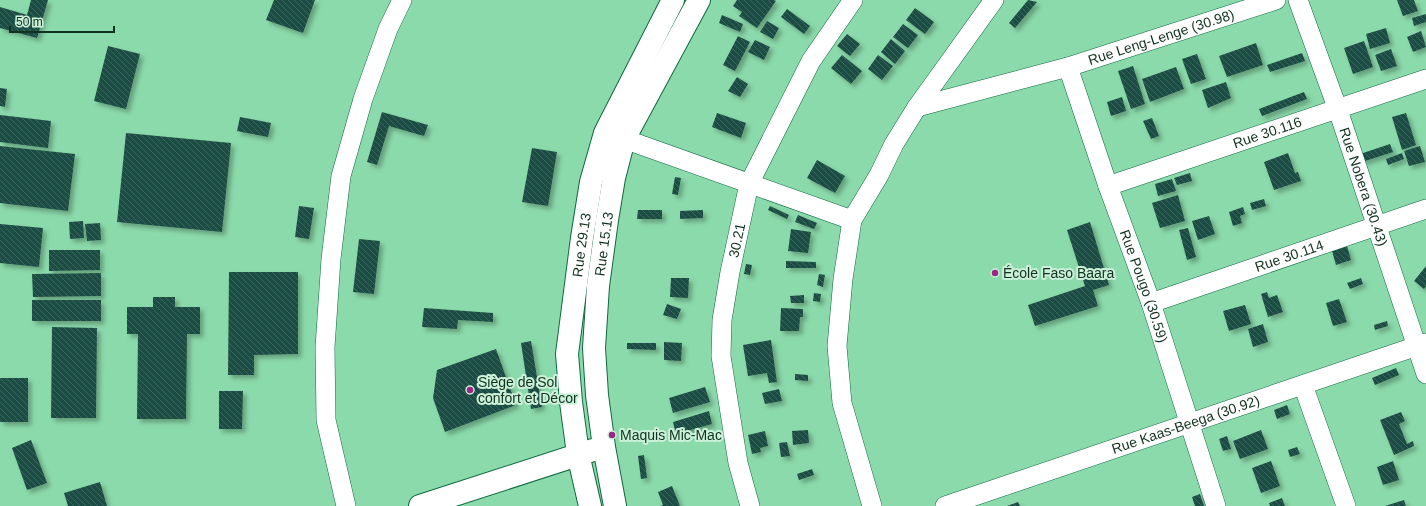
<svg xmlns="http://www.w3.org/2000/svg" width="1426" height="506" viewBox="0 0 1426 506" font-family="Helvetica,sans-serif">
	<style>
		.building { fill: url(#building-back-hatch); filter: url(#shadow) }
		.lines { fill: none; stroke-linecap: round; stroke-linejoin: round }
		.minor-casing { stroke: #0e683f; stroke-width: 20 }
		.major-casing { stroke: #0e683f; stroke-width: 24 }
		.minor { stroke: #fff; stroke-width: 19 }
		.major { stroke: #fff; stroke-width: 22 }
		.poi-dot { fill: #9a2784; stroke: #cbf1d9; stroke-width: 1.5 }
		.labels { text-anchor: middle; stroke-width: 4; stroke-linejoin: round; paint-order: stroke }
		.street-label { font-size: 14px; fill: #113220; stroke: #cbf1d9 }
		.poi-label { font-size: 14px; fill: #113220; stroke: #cbf1d9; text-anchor: start }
	</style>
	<defs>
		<pattern id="building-back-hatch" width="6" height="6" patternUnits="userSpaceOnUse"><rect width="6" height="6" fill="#1f4e44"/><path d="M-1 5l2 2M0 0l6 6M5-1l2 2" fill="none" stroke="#3e655c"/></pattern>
		<filter id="shadow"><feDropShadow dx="3.5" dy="3.5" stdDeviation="2" flood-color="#0004"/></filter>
	</defs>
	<rect width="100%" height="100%" fill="#8bdaab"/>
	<path class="building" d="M 31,0 L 48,0 L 37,38 L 0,28 L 0,7 L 27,15 Z
		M 274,0 L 315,0 L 303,33 L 266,20 Z
		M 737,0 L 774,0 L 776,1 L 757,28 L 739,16 L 742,12 L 733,6 Z
		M 1028,0 L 1037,2 L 1015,28 L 1009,23 Z
		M 1397,0 L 1414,0 L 1418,11 L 1403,16 Z
		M 915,8 L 934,22 L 925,34 L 906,20 Z
		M 787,9 L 810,26 L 804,34 L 781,17 Z
		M 1426,14 L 1426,22 L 1414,26 L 1412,18 Z
		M 722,15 L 743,24 L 740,32 L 719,23 Z
		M 767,21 L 779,28 L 773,39 L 760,32 Z
		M 903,24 L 918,35 L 908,48 L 893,37 Z
		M 1386,28 L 1390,43 L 1370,49 L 1366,34 Z
		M 1421,31 L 1426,47 L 1413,52 L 1407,37 Z
		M 847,34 L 860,44 L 850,56 L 837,46 Z
		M 738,36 L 750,42 L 735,71 L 723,65 Z
		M 891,39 L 905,51 L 895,64 L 881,52 Z
		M 755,40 L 770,47 L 764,60 L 748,52 Z
		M 1364,41 L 1373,67 L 1353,74 L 1344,48 Z
		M 1256,43 L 1263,65 L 1227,77 L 1219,56 Z
		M 108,46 L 140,54 L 126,109 L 94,101 Z
		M 1391,49 L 1397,66 L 1381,71 L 1375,55 Z
		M 1302,53 L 1305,61 L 1270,72 L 1267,65 Z
		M 1197,54 L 1206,79 L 1191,84 L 1182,59 Z
		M 842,55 L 862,71 L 851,84 L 831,68 Z
		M 878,55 L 893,66 L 882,80 L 868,69 Z
		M 1133,66 L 1145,104 L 1131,109 L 1118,71 Z
		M 1176,67 L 1184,89 L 1150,102 L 1142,79 Z
		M 737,77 L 748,84 L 740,97 L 728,91 Z
		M 1226,82 L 1231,98 L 1208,108 L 1202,90 Z
		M 0,88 L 7,89 L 5,107 L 0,106 Z
		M 1304,92 L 1307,99 L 1262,116 L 1259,109 Z
		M 1122,97 L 1126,111 L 1111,116 L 1107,102 Z
		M 382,112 L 428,125 L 424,136 L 389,126 L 377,165 L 367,162 Z
		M 717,113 L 746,123 L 741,138 L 712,127 Z
		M 1406,113 L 1416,145 L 1402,150 L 1392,117 Z
		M 0,115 L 51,121 L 48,148 L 0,142 Z
		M 240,117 L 271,123 L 268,137 L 237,131 Z
		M 1152,118 L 1159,136 L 1151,139 L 1143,121 Z
		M 126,133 L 231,143 L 222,232 L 117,222 Z
		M 1390,144 L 1393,152 L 1362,162 L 1360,154 Z
		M 0,146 L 75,154 L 68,211 L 0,203 Z
		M 1420,146 L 1425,162 L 1409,166 L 1404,151 Z
		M 532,148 L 557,152 L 548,206 L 522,202 Z
		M 1288,153 L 1295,173 L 1298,172 L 1301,181 L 1274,190 L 1264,162 Z
		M 1402,153 L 1404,159 L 1388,165 L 1386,159 Z
		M 817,160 L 845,176 L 835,193 L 807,178 Z
		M 1190,173 L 1192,181 L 1177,185 L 1174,178 Z
		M 675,177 L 681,178 L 678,195 L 672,194 Z
		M 1172,179 L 1176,191 L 1158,196 L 1155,184 Z
		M 1178,195 L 1185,221 L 1160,228 L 1152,203 Z
		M 1264,199 L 1266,206 L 1252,210 L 1250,203 Z
		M 299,206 L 314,208 L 309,239 L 295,237 Z
		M 770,206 L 789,215 L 787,219 L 768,210 Z
		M 1243,207 L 1245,214 L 1240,216 L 1242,223 L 1233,226 L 1229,212 Z
		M 638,210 L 662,210 L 662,219 L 637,219 Z
		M 703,210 L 703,218 L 680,219 L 680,211 Z
		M 798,215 L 817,223 L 814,229 L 795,222 Z
		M 1209,216 L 1215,234 L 1198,240 L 1192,221 Z
		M 83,221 L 84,238 L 70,239 L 69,222 Z
		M 1090,222 L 1109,285 L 1093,290 L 1098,306 L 1035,326 L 1028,305 L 1085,286 L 1067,230 Z
		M 100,223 L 101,240 L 87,241 L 85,224 Z
		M 0,224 L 43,228 L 39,267 L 0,263 Z
		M 1188,228 L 1196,257 L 1187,260 L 1179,230 Z
		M 791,229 L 811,232 L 808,253 L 788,251 Z
		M 359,239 L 380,241 L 374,294 L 353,292 Z
		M 1347,246 L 1351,260 L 1336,265 L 1332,251 Z
		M 49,250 L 100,250 L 100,270 L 49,271 Z
		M 786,261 L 816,262 L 816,268 L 786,268 Z
		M 746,264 L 752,265 L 750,275 L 744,274 Z
		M 1426,266 L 1426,286 L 1424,289 L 1414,281 Z
		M 229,272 L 298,272 L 298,354 L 254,355 L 254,375 L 228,375 Z
		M 101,273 L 101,296 L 33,297 L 32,274 Z
		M 819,274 L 825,275 L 823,287 L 817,285 Z
		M 671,278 L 689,278 L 688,298 L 670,297 Z
		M 1361,278 L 1363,284 L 1350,289 L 1347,283 Z
		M 1267,292 L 1269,298 L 1277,295 L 1283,312 L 1268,317 L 1261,294 Z
		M 814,293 L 821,294 L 820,302 L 813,301 Z
		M 804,295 L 804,303 L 791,303 L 790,296 Z
		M 153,297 L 175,297 L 175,307 L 200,307 L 200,334 L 187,334 L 186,419 L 137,419 L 138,334 L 127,334 L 127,307 L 153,307 Z
		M 1339,299 L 1347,322 L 1333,326 L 1326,303 Z
		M 32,300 L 101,300 L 101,321 L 32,321 Z
		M 667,304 L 681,309 L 677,319 L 663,315 Z
		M 1245,305 L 1251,324 L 1229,331 L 1223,311 Z
		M 424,308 L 493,313 L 493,322 L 458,320 L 457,329 L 422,327 Z
		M 781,308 L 803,309 L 803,317 L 800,317 L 799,331 L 780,331 Z
		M 1387,321 L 1388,326 L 1375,330 L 1374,325 Z
		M 1263,324 L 1268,342 L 1253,347 L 1248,329 Z
		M 52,327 L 97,328 L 96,418 L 51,418 Z
		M 771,340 L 777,382 L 769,383 L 767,373 L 748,376 L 743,345 Z
		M 531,341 L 542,407 L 531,409 L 521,343 Z
		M 664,342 L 682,343 L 681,361 L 664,360 Z
		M 627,343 L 656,343 L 656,350 L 627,349 Z
		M 496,349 L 516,405 L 445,432 L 433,398 L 437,370 Z
		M 1396,368 L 1399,375 L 1375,385 L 1372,378 Z
		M 795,374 L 808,375 L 808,381 L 795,380 Z
		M 0,378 L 28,378 L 28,422 L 0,422 Z
		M 705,387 L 710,402 L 673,413 L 669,398 Z
		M 779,389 L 782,401 L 765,404 L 762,393 Z
		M 219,391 L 243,391 L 242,429 L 219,429 Z
		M 1287,405 L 1290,414 L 1277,419 L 1274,410 Z
		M 709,411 L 712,424 L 676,434 L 673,422 Z
		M 1401,412 L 1405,421 L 1399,424 L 1407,444 L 1413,441 L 1414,446 L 1394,455 L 1380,420 Z
		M 808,430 L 809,443 L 793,445 L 792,431 Z
		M 1261,430 L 1268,449 L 1240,459 L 1233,441 Z
		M 765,431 L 768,446 L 760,448 L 761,452 L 752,454 L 748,435 Z
		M 1227,436 L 1231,449 L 1223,451 L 1219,439 Z
		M 31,440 L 47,483 L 27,490 L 12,448 Z
		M 787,442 L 790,456 L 781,457 L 779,443 Z
		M 1297,447 L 1300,454 L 1290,457 L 1288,450 Z
		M 644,455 L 647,478 L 641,479 L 638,456 Z
		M 1271,461 L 1280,486 L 1261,493 L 1252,468 Z
		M 1393,461 L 1399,480 L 1383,485 L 1377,467 Z
		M 812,469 L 814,475 L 799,480 L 797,474 Z
		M 100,482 L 107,506 L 68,506 L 64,493 Z
		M 672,486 L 680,506 L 660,506 L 663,505 L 658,492 Z
		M 1200,494 L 1204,506 L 1195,506 L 1192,497 Z
		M 1282,498 L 1285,506 L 1270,506 L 1269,503 Z
		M 1404,500 L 1406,506 L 1385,506 Z
		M 1018,502 L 1020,506 L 1007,506 Z"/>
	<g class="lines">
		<g class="minor-casing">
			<g id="minor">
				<path id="s1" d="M 1298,0 L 1338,110 L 1426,374"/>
				<path id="s2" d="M 1068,67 L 1108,186 L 1151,303 L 1216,506"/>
				<path id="s3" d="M 917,107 L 1068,67 L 1276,0"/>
				<path d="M 624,139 L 852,220"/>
				<path id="s4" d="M 1108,186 L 1426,79"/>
				<path id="s5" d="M 1151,303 L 1426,209"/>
				<path d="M 1303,385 L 1346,506"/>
				<path d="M 346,506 L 326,420 L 325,347 L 331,259 L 341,176 L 363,99 L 388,29 L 402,0"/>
				<path id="s6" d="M 750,506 L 738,463 L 721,356 L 722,320 L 730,272 L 749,184 L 811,61 L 853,0"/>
				<path d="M 872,506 L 842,403 L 837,346 L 843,279 L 852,220 L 879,175 L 894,144 L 917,107 L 994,0"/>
				<path id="s7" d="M 945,506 L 1426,343"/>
			</g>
		</g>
		<g class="major-casing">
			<g id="major">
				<path d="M 420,506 L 593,450"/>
				<path id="s8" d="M 590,506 L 578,454 L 571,402 L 567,354 L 582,238 L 591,182 L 605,133 L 673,0"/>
				<path id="s9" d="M 615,506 L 604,447 L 597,395 L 594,348 L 598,286 L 607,220 L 614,178 L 624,139 L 699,0"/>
			</g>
		</g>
		<use href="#minor" class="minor"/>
		<use href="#major" class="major"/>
	</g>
	<g class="poi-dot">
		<circle cx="995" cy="273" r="4"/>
		<circle cx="470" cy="390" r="4"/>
		<circle cx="612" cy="435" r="4"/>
	</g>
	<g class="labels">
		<g class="street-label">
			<text dy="5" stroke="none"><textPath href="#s3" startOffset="254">Rue Leng-Lenge (30.98)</textPath></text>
			<text dy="5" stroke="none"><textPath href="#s4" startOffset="168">Rue 30.116</textPath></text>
			<text dy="5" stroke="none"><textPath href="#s1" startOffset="198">Rue Nobera (30.43)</textPath></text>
			<text dy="5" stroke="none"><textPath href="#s6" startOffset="270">30.21</textPath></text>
			<text dy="5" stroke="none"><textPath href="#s9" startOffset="264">Rue 15.13</textPath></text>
			<text dy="5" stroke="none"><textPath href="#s8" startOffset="264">Rue 29.13</textPath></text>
			<text dy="5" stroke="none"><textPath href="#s5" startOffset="146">Rue 30.114</textPath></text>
			<text dy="5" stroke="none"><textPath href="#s2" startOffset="232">Rue Pougo (30.59)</textPath></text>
			<text dy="5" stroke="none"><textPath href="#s7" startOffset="254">Rue Kaas-Beega (30.92)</textPath></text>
		</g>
		<g class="poi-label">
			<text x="1003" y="278">École Faso Baara</text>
			<text x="478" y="387">Siège de Sol<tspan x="478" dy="16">confort et Décor</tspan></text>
			<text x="620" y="440">Maquis Mic-Mac</text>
		</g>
	</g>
	<path d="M10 26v6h104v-6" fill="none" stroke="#113220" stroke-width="2"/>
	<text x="16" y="26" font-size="12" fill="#113220" stroke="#cbf1d9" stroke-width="3" paint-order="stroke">50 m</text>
</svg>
